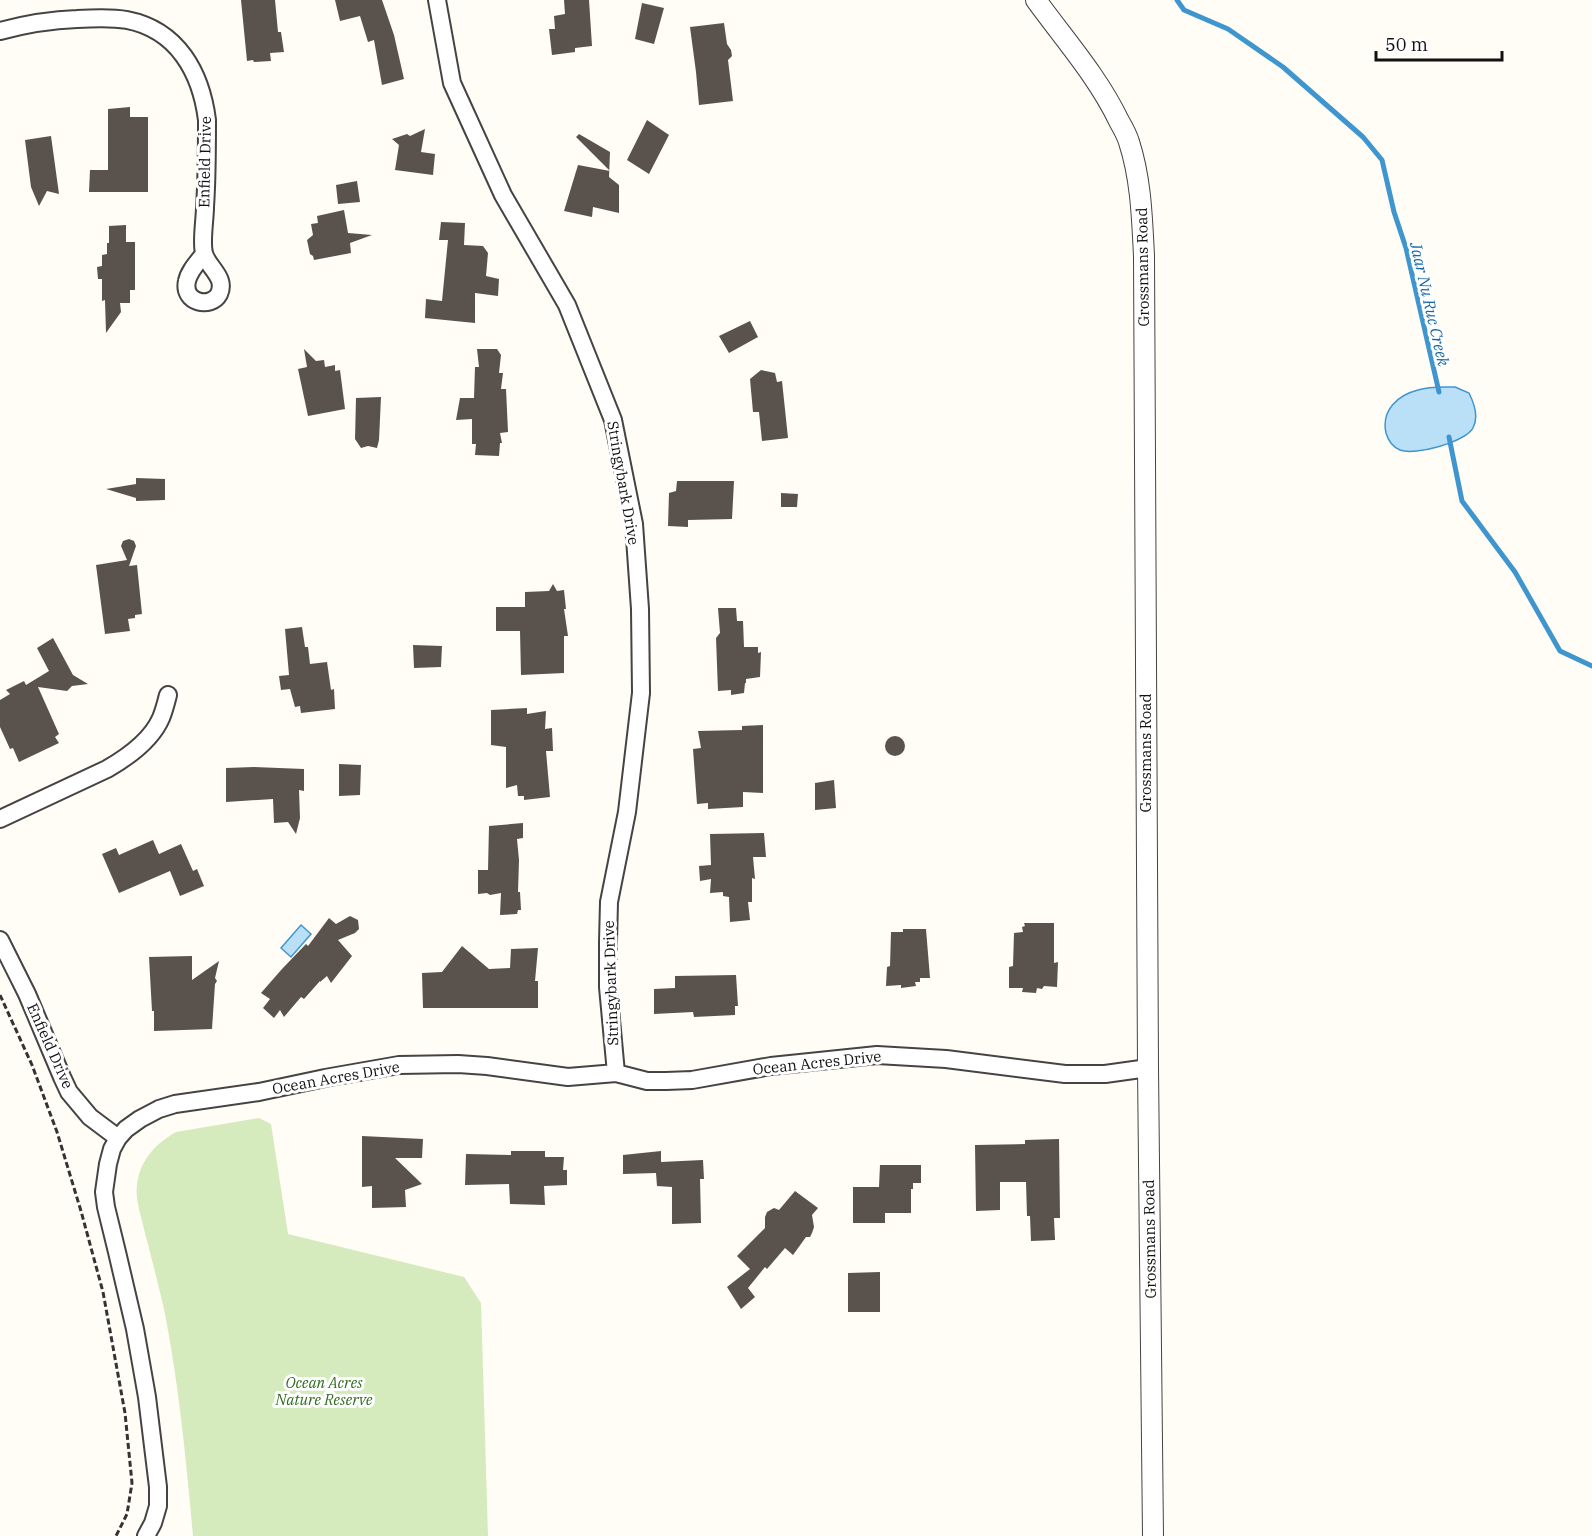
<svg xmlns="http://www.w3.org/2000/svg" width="1592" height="1536" viewBox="0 0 1592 1536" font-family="'IBM Plex Serif',serif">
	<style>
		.green { fill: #d5ebbd }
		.water { fill: #b9e0f7; stroke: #3f96cf; stroke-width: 1.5 }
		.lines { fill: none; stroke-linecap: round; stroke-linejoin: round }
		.stream { stroke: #3f96cf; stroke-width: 5 }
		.building { fill: #5a524d }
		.minor-casing { stroke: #444; stroke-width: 20 }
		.tertiary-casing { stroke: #444; stroke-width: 22 }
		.path { stroke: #333; stroke-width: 3; stroke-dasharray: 6 3; stroke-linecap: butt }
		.minor { stroke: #fff; stroke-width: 16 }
		.tertiary { stroke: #fff; stroke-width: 20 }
		.labels { text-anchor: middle; stroke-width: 6; stroke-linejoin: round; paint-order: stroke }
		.street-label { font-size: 15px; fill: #111; stroke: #fff }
		.park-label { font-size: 15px; font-style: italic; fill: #2f6b1f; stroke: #fff }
		.water-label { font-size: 16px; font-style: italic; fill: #1768a6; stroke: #fff }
	</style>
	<rect width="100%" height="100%" fill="#fffdf5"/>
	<path class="green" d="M 259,1118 L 271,1124 L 288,1234 L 464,1277 L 481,1303 L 488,1536 L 193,1536 C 186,1460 179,1384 164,1309 C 158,1283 151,1256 144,1229 C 141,1215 135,1199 137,1185 C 140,1160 155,1144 176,1132 Z"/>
	<path class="water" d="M 1455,387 L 1469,393 C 1474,403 1479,417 1473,428 C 1465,442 1415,456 1400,450 C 1393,447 1388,440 1386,433 C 1381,410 1398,395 1418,390 C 1430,386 1443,387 1455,387 Z
		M 301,925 L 311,934 L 291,957 L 281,948 Z"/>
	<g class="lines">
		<path class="stream" d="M 1177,0 L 1184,10 L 1228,29 L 1283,67 L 1363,137 L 1382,160 L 1394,212 L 1406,248 L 1439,392
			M 1449,437 L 1462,501 L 1515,572 L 1560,651 L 1592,666"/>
	</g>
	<path class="building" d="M 241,0 L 275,0 L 278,32 L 281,32 L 284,52 L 270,53 L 271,61 L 254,62 L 253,60 L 247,61 Z
		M 335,0 L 382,0 L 394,35 L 404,79 L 382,85 L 374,40 L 368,42 L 360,16 L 340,21 Z
		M 564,0 L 589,0 L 592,46 L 575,48 L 575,52 L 552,55 L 549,29 L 555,29 L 554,16 L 565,14 Z
		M 642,3 L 664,8 L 654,44 L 635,39 Z
		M 724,23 L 727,44 L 731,50 L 732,56 L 728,60 L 733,101 L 699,105 L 696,72 L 690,27 Z
		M 130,107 L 130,117 L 148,117 L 148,192 L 89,192 L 90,170 L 108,170 L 108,109 Z
		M 647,120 L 669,135 L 649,174 L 627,160 Z
		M 425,129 L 421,152 L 435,154 L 433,175 L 395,170 L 399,145 L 392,139 L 407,134 L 410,136 Z
		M 579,134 L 610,152 L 609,177 L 619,185 L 619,213 L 593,207 L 592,217 L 564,211 L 578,165 L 610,171 L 576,137 Z
		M 51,136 L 59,194 L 47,191 L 39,206 L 31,187 L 25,140 Z
		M 357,181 L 360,202 L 338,204 L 336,185 Z
		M 344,210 L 348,233 L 372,235 L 350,243 L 351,253 L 314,260 L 313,256 L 310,254 L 307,240 L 313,235 L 311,224 L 318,223 L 317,216 Z
		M 441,222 L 465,223 L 464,245 L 483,246 L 488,253 L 486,276 L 499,279 L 498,296 L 475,293 L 475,323 L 425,318 L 426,299 L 442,301 L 448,240 L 439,240 Z
		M 126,225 L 126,242 L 135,242 L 135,290 L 130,290 L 130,303 L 120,303 L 121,312 L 106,333 L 105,300 L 102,301 L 102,279 L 98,279 L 97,267 L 102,266 L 102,255 L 107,254 L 107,243 L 109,243 L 109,226 Z
		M 750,321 L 758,337 L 729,353 L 719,336 Z
		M 304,349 L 316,361 L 324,360 L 325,367 L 335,365 L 335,371 L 340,370 L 345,409 L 308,416 L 298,369 L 307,367 Z
		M 477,349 L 497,349 L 501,355 L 499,373 L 503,373 L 501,389 L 506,389 L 508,432 L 500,433 L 502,443 L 500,443 L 499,456 L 475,455 L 476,444 L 472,444 L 472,419 L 456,420 L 460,398 L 474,398 L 475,367 L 479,367 Z
		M 761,370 L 775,373 L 777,382 L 782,381 L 788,438 L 762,441 L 759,412 L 753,412 L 750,379 Z
		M 381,397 L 379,440 L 377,448 L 368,446 L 361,448 L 355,439 L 356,398 Z
		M 136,478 L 165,479 L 165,500 L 136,501 L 136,498 L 106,489 L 136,484 Z
		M 677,481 L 734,481 L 732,519 L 688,520 L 688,527 L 668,526 L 669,493 L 676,491 Z
		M 781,493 L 798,494 L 797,507 L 781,507 Z
		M 129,539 L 134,541 L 136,546 L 129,566 L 137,565 L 142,614 L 135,615 L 135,618 L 128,619 L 130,631 L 105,634 L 96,565 L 127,560 L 121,546 L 123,541 Z
		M 553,584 L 557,591 L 564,590 L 566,609 L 564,609 L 568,636 L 564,636 L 564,673 L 521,675 L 520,631 L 496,631 L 496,607 L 525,607 L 525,592 L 549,591 Z
		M 718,608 L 736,608 L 737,621 L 743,621 L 744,647 L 758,647 L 758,653 L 761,652 L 760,677 L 746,679 L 746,683 L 745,683 L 744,693 L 731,695 L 731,690 L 718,691 L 716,638 L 720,633 Z
		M 302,627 L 305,647 L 308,647 L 310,664 L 327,662 L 331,690 L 334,689 L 335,709 L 301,713 L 300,706 L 295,707 L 290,689 L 281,690 L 279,676 L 289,675 L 285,629 Z
		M 53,638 L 73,675 L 88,684 L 72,686 L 67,691 L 38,687 L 59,734 L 55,737 L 59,743 L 19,762 L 13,748 L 10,749 L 0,727 L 0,700 L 10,694 L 6,690 L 24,681 L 26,685 L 49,671 L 37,648 Z
		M 413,645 L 442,646 L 441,667 L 414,668 Z
		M 527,708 L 527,714 L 546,711 L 545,729 L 552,728 L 553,751 L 546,751 L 550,797 L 524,800 L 524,796 L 518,796 L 517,785 L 506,788 L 506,747 L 491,745 L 491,710 Z
		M 763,725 L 763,793 L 743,792 L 743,807 L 708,809 L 708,803 L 697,804 L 693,749 L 701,748 L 698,731 L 742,730 L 742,726 Z
		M885 746a10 10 0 1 1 20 0a10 10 0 1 1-20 0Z
		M 339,764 L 361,765 L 360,795 L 339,796 Z
		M 254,767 L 304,769 L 304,791 L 299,790 L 300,818 L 296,834 L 288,822 L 274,823 L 273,799 L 226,802 L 226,768 Z
		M 834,780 L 836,808 L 815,810 L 815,783 Z
		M 523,823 L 523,838 L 517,839 L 519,860 L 518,892 L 520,892 L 521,910 L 518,910 L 517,914 L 500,915 L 501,893 L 490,895 L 487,893 L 478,894 L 478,870 L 488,870 L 489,826 Z
		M 764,833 L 766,857 L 753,857 L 755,879 L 752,878 L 752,902 L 748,902 L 750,920 L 730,922 L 729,897 L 723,896 L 723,892 L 710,893 L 711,879 L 700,881 L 699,866 L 711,865 L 710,834 Z
		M 153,840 L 159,854 L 181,844 L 193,871 L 197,869 L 204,886 L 180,896 L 170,871 L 119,893 L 102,854 L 116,848 L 119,855 Z
		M 350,916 L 358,920 L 359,929 L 355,933 L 338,940 L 352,956 L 331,983 L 327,976 L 320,982 L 320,981 L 304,999 L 301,997 L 284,1017 L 280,1010 L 274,1018 L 263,1008 L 270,999 L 261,993 L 282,969 L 306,944 L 308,946 L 329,918 L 336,924 Z
		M 1024,923 L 1054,923 L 1054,963 L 1058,962 L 1057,987 L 1044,986 L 1042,989 L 1037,988 L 1036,993 L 1022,992 L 1023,988 L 1009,988 L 1009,967 L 1013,966 L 1014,933 L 1023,932 L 1022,927 L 1025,926 Z
		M 903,929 L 926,929 L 930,978 L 920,978 L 920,982 L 915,982 L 916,986 L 901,988 L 901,985 L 886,986 L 887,967 L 890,966 L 891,932 L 903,932 Z
		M 462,946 L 489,969 L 510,968 L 511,949 L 538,948 L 535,981 L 538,981 L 538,1008 L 423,1008 L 422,973 L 442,972 Z
		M 192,956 L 192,980 L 219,961 L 215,978 L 217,981 L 215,984 L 212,1029 L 154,1031 L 154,1011 L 152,1011 L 149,957 Z
		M 736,975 L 738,1006 L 735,1006 L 735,1015 L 694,1017 L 693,1012 L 654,1014 L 654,989 L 675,988 L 675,976 Z
		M 362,1136 L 423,1139 L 422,1158 L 395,1158 L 422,1184 L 405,1190 L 406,1207 L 372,1208 L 372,1186 L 362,1187 Z
		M 1059,1139 L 1060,1218 L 1054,1218 L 1055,1240 L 1031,1241 L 1030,1216 L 1027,1216 L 1026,1182 L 1000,1182 L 1000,1210 L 976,1211 L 975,1145 L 1025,1144 L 1025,1140 Z
		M 511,1151 L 545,1151 L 545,1157 L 564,1157 L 563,1170 L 567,1170 L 567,1185 L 544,1186 L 545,1205 L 510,1204 L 509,1184 L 465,1185 L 466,1154 L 511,1155 Z
		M 661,1151 L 661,1162 L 703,1160 L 704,1179 L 700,1179 L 701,1223 L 672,1224 L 672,1187 L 657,1186 L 656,1173 L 623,1174 L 623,1155 Z
		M 880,1165 L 921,1165 L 921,1183 L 913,1183 L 913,1189 L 911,1189 L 911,1213 L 885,1213 L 885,1223 L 853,1223 L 853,1187 L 879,1187 Z
		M 795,1191 L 818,1208 L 812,1215 L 814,1227 L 812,1233 L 810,1237 L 806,1237 L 793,1255 L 785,1248 L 767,1269 L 765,1267 L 748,1288 L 755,1297 L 741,1309 L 727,1287 L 750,1269 L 737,1256 L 765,1228 L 765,1217 L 767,1212 L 774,1208 L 779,1210 Z
		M 880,1272 L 880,1312 L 848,1312 L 848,1273 Z"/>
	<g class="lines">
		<g class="minor-casing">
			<path id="minor" d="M 437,0 L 452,83 L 503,195 L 567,305 L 613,420 L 634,524 L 640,609 L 641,693 L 627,812 L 609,902 L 608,942 L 608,987 L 616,1073
				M 0,31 C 26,24 50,20 77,19 C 93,18 111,17 127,20 C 178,30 201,73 207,120 C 207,149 207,178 205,207 C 205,219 201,242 204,253 C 207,267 227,277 219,294 C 211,309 182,303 187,281 C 189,271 198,262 204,254
				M 0,819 L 107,769 C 128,757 151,741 161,718 C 164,711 166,703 168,695
				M 0,940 L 27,994 L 62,1077 L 69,1092 L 90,1117 L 118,1138
				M 146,1536 L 153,1523 L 158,1506 L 158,1487 L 147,1397 L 135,1329 L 117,1252 L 106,1207 L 104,1192 L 108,1164 L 112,1149 L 118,1138 L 126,1129 L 140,1119 L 159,1109 L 175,1104 L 259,1092 L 325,1078 L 399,1065 L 458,1064 L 487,1066 L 568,1077 L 616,1073 L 647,1081 L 666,1081 L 692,1080 L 771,1066 L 877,1055 L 946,1059 L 1065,1074 L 1105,1074 L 1148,1068"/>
		</g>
		<g class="tertiary-casing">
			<path id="tertiary" d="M 1036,0 C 1065,40 1098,77 1119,121 C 1123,128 1127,135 1129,142 C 1141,179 1142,217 1144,256 L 1148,1068 L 1153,1536"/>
		</g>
		<path class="path" d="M 0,995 L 32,1065 L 57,1132 L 81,1211 L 103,1292 L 125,1413 L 132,1483 L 127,1514 L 116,1536"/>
		<use href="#minor" class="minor"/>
		<use href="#tertiary" class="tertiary"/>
	</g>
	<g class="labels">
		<g class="street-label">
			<text transform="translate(205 162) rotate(-89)" y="5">Enfield Drive</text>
			<text transform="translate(1143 267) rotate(-91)" y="5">Grossmans Road</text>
			<text transform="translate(623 483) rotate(80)" y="5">Stringybark Drive</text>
			<text transform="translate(1146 753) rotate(-90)" y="5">Grossmans Road</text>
			<text transform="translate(611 983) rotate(-92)" y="5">Stringybark Drive</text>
			<text transform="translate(50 1046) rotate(66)" y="5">Enfield Drive</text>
			<text transform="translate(817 1063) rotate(-6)" y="5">Ocean Acres Drive</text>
			<text transform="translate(336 1078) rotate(-10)" y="5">Ocean Acres Drive</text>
			<text transform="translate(1150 1239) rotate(-91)" y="5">Grossmans Road</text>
		</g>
		<g class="park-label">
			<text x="324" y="1388">Ocean Acres<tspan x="324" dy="17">Nature Reserve</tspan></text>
		</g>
		<g class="water-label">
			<text transform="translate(1430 304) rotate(77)" y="6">Jaar Nu Ruc Creek</text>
		</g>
	</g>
	<path d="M1376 51v9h126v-9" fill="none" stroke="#111111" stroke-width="3"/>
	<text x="1385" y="51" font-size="18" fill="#111111" stroke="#ffffff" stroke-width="4.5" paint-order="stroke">50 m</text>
</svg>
